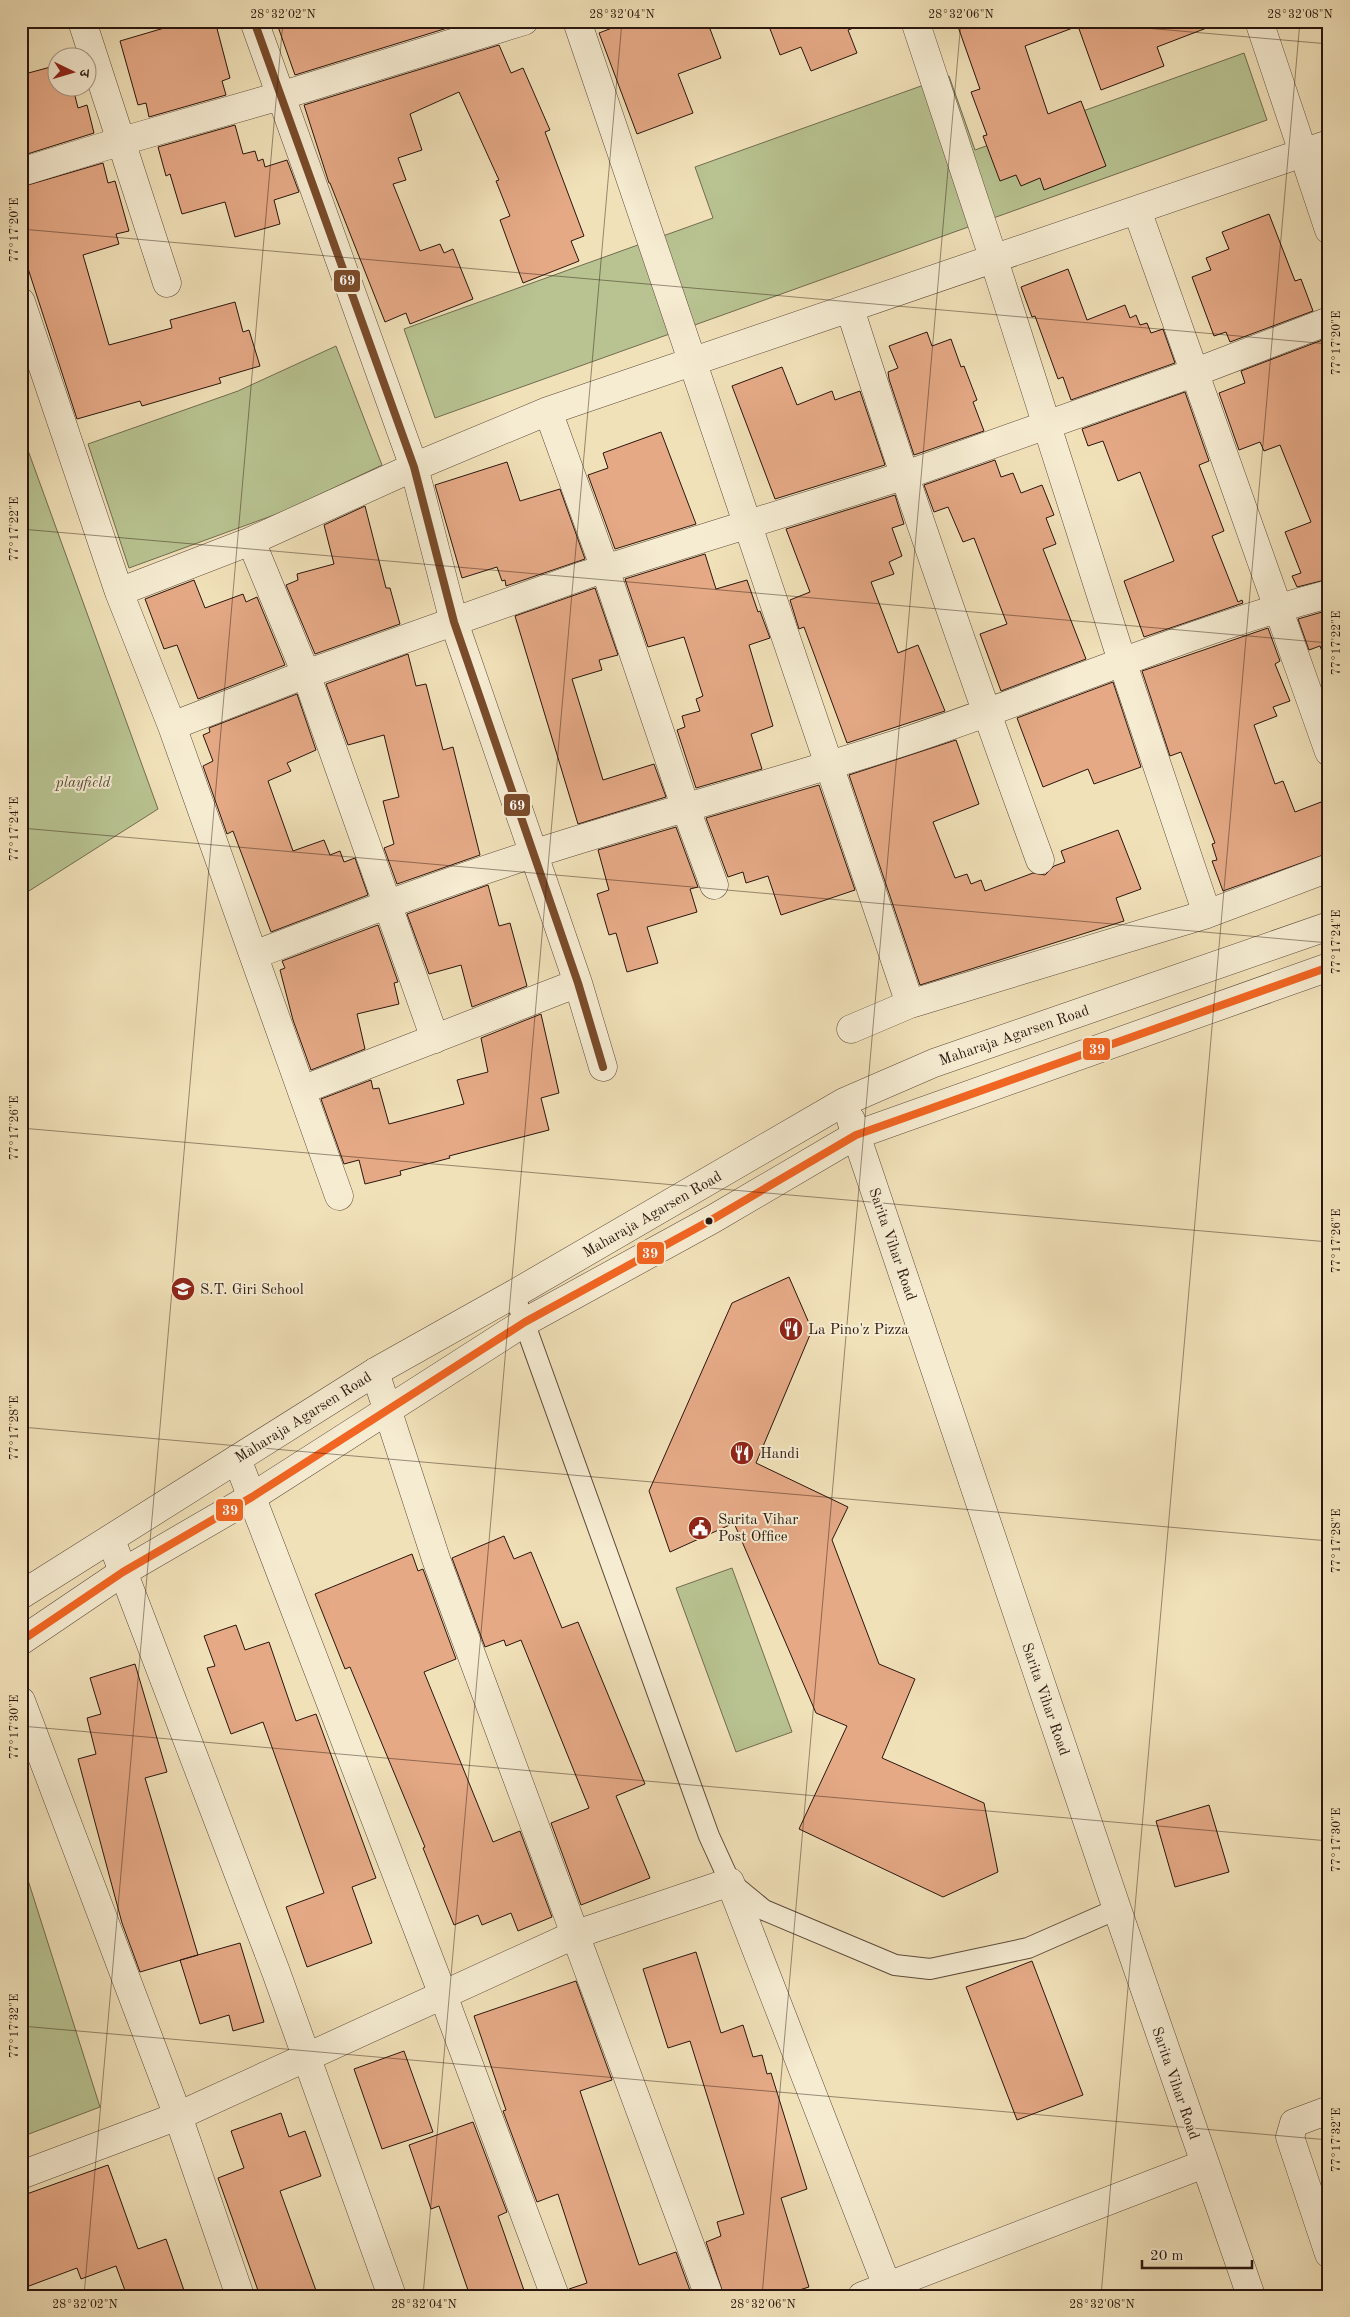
<svg xmlns="http://www.w3.org/2000/svg" width="1350" height="2317" viewBox="0 0 1350 2317" font-family="'Old Standard TT','Noto Serif Devanagari',serif">
	<style>
		.green { fill: #b8c391; stroke: #716c50 }
		.building { fill: #e5a986; stroke: #2a160e }
		.lines { fill: none; stroke-linecap: round; stroke-linejoin: round }
		.service-casing { stroke: #5c4939; stroke-width: 22 }
		.minor-casing { stroke: #5c4939; stroke-width: 29 }
		.tertiary-casing { stroke: #5c4939; stroke-width: 29 }
		.service { stroke: #f6ecd2; stroke-width: 20 }
		.minor { stroke: #f6ecd2; stroke-width: 28 }
		.tertiary { stroke: #f6ecd2; stroke-width: 28 }
		.bus-1-casing { stroke: #f6ecd2; stroke-width: 11 }
		.bus-2-casing { stroke: #f6ecd2; stroke-width: 11 }
		.bus-1 { stroke: #7a4b2a; stroke-width: 8 }
		.bus-2 { stroke: #f26522; stroke-width: 8 }
		.ticks { fill: none; stroke: #2a160e; stroke-width: 1; stroke-opacity: 0.45 }
		.bus-dot { fill: #2a160e; stroke: #f6ecd2; stroke-width: 2 }
		.labels { text-anchor: middle; stroke-width: 4; stroke-linejoin: round; paint-order: stroke }
		.park-label { font-size: 15px; font-style: italic; fill: #554a35; stroke: #f6ecd2 }
		.street-label { font-size: 15px; fill: #2a160e; stroke: #f6ecd2 }
		.poi-label { font-size: 15px; fill: #2a160e; stroke: #f6ecd2; text-anchor: start }
		.line-badge { stroke: #f6ecd2; stroke-width: 2 }
		.badge-label { font-size: 14px; text-anchor: middle; font-weight: bold; fill: #fff }
		.neatline { fill: none; stroke: #2a160e; stroke-width: 2 }
		.ticks-label { font-size: 12px; text-anchor: middle; fill: #2a160e }
	</style>
	<rect width="100%" height="100%" fill="#f1e1b9"/>
	<filter id="stains"><feTurbulence type="fractalNoise" baseFrequency=".004" numOctaves="4"/><feColorMatrix values="0 0 0 0 .2 0 0 0 0 .09 0 0 0 0 .02 0 0 0 .5 -.17"/></filter>
	<radialGradient id="worn" r=".72"><stop offset=".6" stop-color="#630" stop-opacity="0"/><stop offset="1" stop-color="#630" stop-opacity=".3"/></radialGradient>
	<path class="green" d="M 1244,53 L 1267,120 L 435,418 L 404,329 L 713,218 L 695,167 L 949,76 L 975,150 Z
		M 336,346 L 382,465 L 285,511 L 129,568 L 88,444 L 238,391 Z
		M 21,431 L 158,809 L 21,896 Z
		M 732,1568 L 792,1732 L 736,1752 L 676,1588 Z
		M 21,1858 L 100,2107 L 21,2137 Z"/>
	<path class="building" d="M 170,21 L 215,21 L 230,78 L 222,81 L 226,95 L 149,117 L 146,103 L 138,105 L 120,41 L 171,26 Z
		M 276,21 L 470,21 L 295,75 Z
		M 630,21 L 707,21 L 721,58 L 678,74 L 693,113 L 637,134 L 599,33 Z
		M 767,21 L 861,21 L 862,25 L 848,30 L 857,53 L 811,71 L 801,47 L 780,55 Z
		M 956,21 L 1217,21 L 1217,24 L 1157,47 L 1164,66 L 1101,90 L 1078,26 L 1025,46 L 1048,114 L 1081,101 L 1106,166 L 1044,190 L 1040,178 L 1021,186 L 1016,175 L 1000,181 L 983,136 L 987,135 L 971,92 L 980,89 Z
		M 499,45 L 511,73 L 523,68 L 550,130 L 545,132 L 584,236 L 571,241 L 579,261 L 523,283 L 500,220 L 510,216 L 496,181 L 499,180 L 459,92 L 410,114 L 422,150 L 398,158 L 406,180 L 393,184 L 420,251 L 440,244 L 444,253 L 453,249 L 473,299 L 410,324 L 406,313 L 385,322 L 330,183 L 329,183 L 304,105 Z
		M 58,65 L 58,88 L 73,88 L 78,108 L 87,105 L 94,133 L 21,156 L 21,75 Z
		M 235,125 L 243,154 L 255,151 L 258,161 L 263,159 L 265,167 L 287,160 L 299,192 L 274,200 L 280,224 L 235,237 L 225,202 L 182,214 L 170,174 L 166,176 L 158,147 Z
		M 103,163 L 108,183 L 115,181 L 129,231 L 116,234 L 119,244 L 83,255 L 109,345 L 172,328 L 170,320 L 235,302 L 243,332 L 249,330 L 260,366 L 219,378 L 221,383 L 142,406 L 140,401 L 77,419 L 21,247 L 21,187 Z
		M 1269,214 L 1295,281 L 1301,279 L 1313,311 L 1230,342 L 1226,332 L 1214,336 L 1192,277 L 1211,270 L 1206,258 L 1229,249 L 1222,232 Z
		M 1068,269 L 1087,320 L 1125,305 L 1130,318 L 1136,315 L 1140,325 L 1147,323 L 1151,333 L 1163,329 L 1175,363 L 1071,400 L 1063,377 L 1058,379 L 1035,316 L 1032,317 L 1021,287 Z
		M 927,332 L 932,346 L 951,339 L 961,367 L 964,366 L 977,400 L 973,402 L 984,431 L 914,455 L 889,379 L 888,372 L 898,368 L 889,346 Z
		M 1325,339 L 1329,350 L 1329,579 L 1297,587 L 1292,576 L 1301,573 L 1285,532 L 1311,522 L 1280,445 L 1264,451 L 1260,442 L 1239,450 L 1219,393 L 1245,383 L 1241,371 Z
		M 782,367 L 797,405 L 832,391 L 835,400 L 860,391 L 885,465 L 775,499 L 732,386 Z
		M 1185,392 L 1209,461 L 1199,465 L 1224,531 L 1212,536 L 1238,602 L 1242,600 L 1243,603 L 1144,637 L 1124,581 L 1174,561 L 1140,472 L 1118,481 L 1103,441 L 1088,446 L 1082,429 Z
		M 661,432 L 696,524 L 615,549 L 588,475 L 608,468 L 603,453 Z
		M 995,460 L 1001,477 L 1013,473 L 1021,493 L 1042,485 L 1054,515 L 1046,518 L 1056,544 L 1043,549 L 1086,659 L 1001,691 L 980,634 L 1007,624 L 974,538 L 963,542 L 948,507 L 934,512 L 924,485 Z
		M 507,462 L 520,501 L 560,489 L 585,559 L 506,586 L 505,580 L 502,581 L 497,567 L 462,578 L 435,485 Z
		M 895,495 L 904,524 L 892,528 L 902,556 L 889,562 L 894,574 L 871,582 L 898,653 L 918,645 L 945,711 L 847,743 L 804,627 L 799,629 L 790,600 L 810,592 L 786,529 Z
		M 365,506 L 386,588 L 390,588 L 400,624 L 315,654 L 286,585 L 298,580 L 297,574 L 334,564 L 324,525 Z
		M 705,554 L 716,589 L 747,580 L 758,612 L 760,611 L 770,638 L 749,645 L 773,726 L 751,734 L 762,769 L 696,788 L 677,730 L 685,727 L 682,716 L 700,711 L 696,699 L 703,696 L 684,637 L 648,647 L 625,579 Z
		M 194,580 L 205,608 L 243,594 L 246,602 L 257,597 L 285,665 L 198,699 L 177,645 L 164,649 L 145,599 Z
		M 595,588 L 618,655 L 599,660 L 602,670 L 572,679 L 603,780 L 654,764 L 666,797 L 578,824 L 515,616 Z
		M 1329,610 L 1329,663 L 1327,664 L 1320,646 L 1309,650 L 1298,619 Z
		M 1268,628 L 1280,661 L 1275,664 L 1290,701 L 1273,707 L 1277,716 L 1254,725 L 1275,784 L 1283,781 L 1295,812 L 1329,799 L 1329,853 L 1223,891 L 1212,861 L 1217,860 L 1212,844 L 1215,843 L 1181,752 L 1170,756 L 1142,671 Z
		M 408,654 L 416,686 L 426,684 L 443,750 L 453,747 L 480,855 L 397,884 L 384,848 L 394,844 L 383,801 L 399,797 L 384,735 L 348,745 L 326,684 Z
		M 1113,682 L 1141,767 L 1094,784 L 1088,769 L 1043,787 L 1017,718 Z
		M 297,694 L 316,750 L 287,763 L 291,771 L 268,781 L 293,851 L 324,840 L 330,855 L 340,851 L 344,862 L 355,858 L 368,895 L 271,932 L 233,831 L 227,834 L 203,766 L 213,761 L 203,735 L 210,732 L 209,728 Z
		M 956,740 L 979,804 L 933,822 L 955,878 L 967,874 L 971,884 L 981,880 L 985,891 L 1033,873 L 1045,875 L 1054,866 L 1065,862 L 1061,851 L 1118,830 L 1141,889 L 1116,898 L 1124,921 L 920,985 L 849,775 Z
		M 819,785 L 855,890 L 781,915 L 768,876 L 746,883 L 743,872 L 728,877 L 706,818 Z
		M 676,827 L 698,887 L 690,889 L 697,912 L 647,927 L 658,963 L 627,972 L 616,933 L 609,935 L 597,894 L 609,890 L 598,850 Z
		M 488,885 L 499,926 L 510,923 L 527,986 L 472,1007 L 461,965 L 429,974 L 407,914 Z
		M 378,925 L 398,982 L 394,983 L 399,1004 L 357,1014 L 365,1049 L 311,1070 L 293,1020 L 280,970 L 285,968 L 282,961 Z
		M 541,1014 L 559,1093 L 541,1098 L 549,1130 L 449,1156 L 450,1158 L 400,1171 L 401,1175 L 365,1184 L 359,1160 L 344,1164 L 321,1099 L 371,1080 L 373,1089 L 379,1088 L 389,1124 L 464,1104 L 457,1080 L 488,1072 L 481,1038 Z
		M 789,1277 L 812,1330 L 756,1463 L 848,1507 L 832,1540 L 879,1664 L 915,1679 L 882,1758 L 984,1803 L 998,1872 L 943,1897 L 799,1829 L 847,1726 L 816,1713 L 734,1523 L 670,1552 L 649,1491 L 732,1303 Z
		M 504,1536 L 514,1559 L 531,1552 L 562,1628 L 578,1622 L 645,1784 L 616,1796 L 650,1878 L 581,1905 L 551,1823 L 589,1808 L 521,1640 L 506,1646 L 504,1640 L 485,1647 L 452,1558 Z
		M 412,1554 L 418,1571 L 423,1569 L 456,1659 L 424,1672 L 493,1842 L 520,1831 L 552,1917 L 518,1931 L 511,1913 L 482,1925 L 478,1915 L 454,1925 L 423,1848 L 425,1847 L 350,1667 L 345,1669 L 315,1594 Z
		M 236,1625 L 245,1650 L 269,1642 L 296,1721 L 316,1714 L 376,1878 L 352,1887 L 372,1943 L 307,1967 L 286,1907 L 324,1893 L 263,1722 L 231,1734 L 207,1668 L 215,1666 L 204,1636 Z
		M 135,1664 L 167,1772 L 145,1778 L 198,1955 L 140,1972 L 122,1923 L 78,1759 L 96,1754 L 87,1718 L 101,1714 L 90,1678 Z
		M 1209,1805 L 1229,1872 L 1175,1887 L 1156,1821 Z
		M 240,1943 L 264,2022 L 233,2031 L 229,2015 L 200,2024 L 180,1960 Z
		M 696,1952 L 721,2033 L 743,2025 L 753,2057 L 762,2055 L 767,2074 L 771,2073 L 807,2189 L 781,2198 L 809,2287 L 780,2296 L 724,2296 L 706,2242 L 721,2236 L 717,2222 L 744,2214 L 690,2041 L 668,2048 L 643,1969 Z
		M 1032,1961 L 1083,2095 L 1017,2120 L 966,1987 Z
		M 576,1981 L 612,2080 L 580,2091 L 639,2265 L 676,2252 L 692,2296 L 570,2296 L 569,2289 L 587,2283 L 558,2194 L 537,2202 L 503,2111 L 506,2110 L 474,2016 Z
		M 404,2051 L 433,2132 L 382,2149 L 354,2069 Z
		M 281,2113 L 289,2137 L 305,2131 L 321,2176 L 280,2191 L 318,2296 L 260,2296 L 218,2178 L 244,2168 L 231,2131 Z
		M 473,2122 L 507,2212 L 498,2216 L 526,2296 L 470,2296 L 439,2206 L 431,2209 L 409,2145 Z
		M 108,2165 L 138,2249 L 166,2239 L 186,2296 L 127,2296 L 116,2266 L 81,2279 L 77,2268 L 21,2289 L 21,2196 Z"/>
	<g class="lines">
		<g class="service-casing">
			<path id="service" d="M 514,1294 L 709,1836 L 730,1882 L 764,1910 L 895,1965 L 930,1969 L 1028,1948 L 1117,1909"/>
		</g>
		<g class="minor-casing">
			<path id="minor" d="M 82,21 L 167,283
				M 254,21 L 414,467 L 454,622 L 578,983 L 603,1067
				M 577,21 L 910,1004
				M 915,21 L 994,260 L 1122,661 L 1207,914
				M 1259,21 L 1329,230
				M 21,172 L 122,141 L 280,96 L 524,21
				M 1137,210 L 1329,752
				M 21,302 L 119,592 L 172,726 L 339,1196
				M 850,309 C 909,494 973,677 1040,860
				M 548,411 L 605,569 L 686,809 L 714,885
				M 251,541 L 306,674 L 435,1039
				M 119,592 L 251,541 L 414,467 L 548,411 L 1329,144
				M 172,726 L 306,674 L 585,575 L 903,476 L 1196,372 L 1329,321
				M 254,955 C 346,920 438,884 533,854 C 657,814 784,781 909,740 C 1050,693 1185,632 1329,594
				M 851,1029 L 910,1004 L 1207,914 L 1329,868
				M 302,1090 L 578,983
				M 375,1372 L 436,1559 L 709,2296
				M 237,1459 L 443,1995 L 555,2296
				M 111,1540 L 276,1972 L 392,2296
				M 21,1701 L 178,2116 L 240,2296
				M 1329,2110 L 1294,2123 L 1290,2137 L 1329,2254
				M 21,2175 L 178,2116 L 574,1935 L 730,1882 L 887,2286
				M 862,2296 L 1204,2164"/>
		</g>
		<g class="tertiary-casing">
			<path id="tertiary" d="M 851,1120 L 1117,1909 L 1251,2296
				M 21,1595 L 375,1372 L 514,1294 L 844,1102 L 934,1063 L 1329,926
				M 21,1641 L 123,1572 L 252,1497 L 525,1322 L 713,1219 L 856,1135 L 1329,967"/>
		</g>
		<use href="#service" class="service"/>
		<use href="#minor" class="minor"/>
		<use href="#tertiary" class="tertiary"/>
		<g class="bus-1-casing">
			<path id="bus-1" d="M 254,21 L 414,467 L 454,622 L 578,983 L 603,1067"/>
		</g>
		<g class="bus-2-casing">
			<path id="bus-2" d="M 21,1641 L 123,1572 L 252,1497 L 525,1322 L 713,1219 L 856,1135 L 1329,967"/>
		</g>
		<use href="#bus-1" class="bus-1"/>
		<use href="#bus-2" class="bus-2"/>
	</g>
	<path class="ticks" d="M 1065,21 L 1329,44M 21,229 L 1329,344M 21,529 L 1329,643M 21,828 L 1329,943M 21,1128 L 1329,1242M 21,1427 L 1329,1541M 21,1726 L 1329,1841M 21,2026 L 1329,2140M 84,2296 L 283,21M 423,2296 L 622,21M 762,2296 L 961,21M 1101,2296 L 1300,21"/>
	<defs>
		<g id="school-disc" transform="scale(1.25)"><circle r="9.5" fill="#8f2418" stroke="#f6ecd2"/><path d="M0-5L7-2L0 1L-7-2ZM-4 1L0 2.5L4 1V4Q0 6-4 4Z" fill="#fff"/></g>
		<g id="restaurant-disc" transform="scale(1.25)"><circle r="9.5" fill="#8f2418" stroke="#f6ecd2"/><path d="M-5-6h1v4h1v-4h1v4h1v-4h1v5L-1.5 .5V6h-2V.5L-5-1ZM5-6V6H3V1.5H1.5Q1.5-4 5-6Z" fill="#fff"/></g>
		<g id="civic-disc" transform="scale(1.25)"><circle r="9.5" fill="#8f2418" stroke="#f6ecd2"/><path d="M-.6-6.5H3V-4.5H.6V-3L4-1V1h2V6H-6V1h2V-1L-.6-3ZM-1.2 2.5V6h2.4V2.5Z" fill="#fff"/></g>
	</defs>
	<g fill-rule="evenodd">
		<use href="#school-disc" x="183" y="1289"/>
		<use href="#restaurant-disc" x="791" y="1329"/>
		<use href="#restaurant-disc" x="742" y="1453"/>
		<use href="#civic-disc" x="700" y="1528"/>
	</g>
	<circle class="bus-dot" cx="709" cy="1221" r="4.5"/>
	<g class="labels">
		<g class="park-label">
			<text x="83" y="787">playfield</text>
		</g>
		<g class="street-label">
			<text transform="translate(1014 1035) rotate(-19)" y="5">Maharaja Agarsen Road</text>
			<text transform="translate(652 1214) rotate(-30)" y="5">Maharaja Agarsen Road</text>
			<text transform="translate(893 1244) rotate(71)" y="5">Sarita Vihar Road</text>
			<text transform="translate(303 1417) rotate(-32)" y="5">Maharaja Agarsen Road</text>
			<text transform="translate(1046 1699) rotate(71)" y="5">Sarita Vihar Road</text>
			<text transform="translate(1176 2083) rotate(71)" y="5">Sarita Vihar Road</text>
		</g>
		<g class="poi-label">
			<text x="200" y="1294">S.T. Giri School</text>
			<text x="808" y="1334">La Pino'z Pizza</text>
			<text x="760" y="1458">Handi</text>
			<text x="718" y="1524">Sarita Vihar<tspan x="718" dy="17">Post Office</tspan></text>
		</g>
	</g>
	<g class="line-badge">
		<rect x="333" y="269" width="28" height="24" rx="5" fill="#7a4b2a"/>
		<rect x="503" y="793" width="28" height="24" rx="5" fill="#7a4b2a"/>
		<rect x="1082" y="1037" width="29" height="24" rx="5" fill="#f26522"/>
		<rect x="636" y="1241" width="29" height="24" rx="5" fill="#f26522"/>
		<rect x="215" y="1498" width="29" height="24" rx="5" fill="#f26522"/>
	</g>
	<g class="badge-label">
		<text x="347" y="285">69</text>
		<text x="517" y="810">69</text>
		<text x="1097" y="1054">39</text>
		<text x="650" y="1258">39</text>
		<text x="230" y="1515">39</text>
	</g>
	<rect width="1350" height="2317" fill="none" stroke="#f1e1b9" stroke-width="55"/>
	<g transform="translate(72 72) rotate(95)"><circle r="24" fill="#f6ecd2" stroke="#a49684"/>
	<path d="M0-4L9 19L0 12L-9 19Z" fill="#8f2418"/>
	<text y="-8" font-size="14" font-weight="bold" text-anchor="middle" fill="#2a160e">उ</text>
	</g>
	<path d="M1142 2260v8h110v-8" fill="none" stroke="#2a160e" stroke-width="2.5"/>
	<text x="1150" y="2260" font-size="15" fill="#2a160e" stroke="#f6ecd2" stroke-width="4" paint-order="stroke">20 m</text>
	<rect x="28" y="28" width="1294" height="2262" class="neatline"/>
	<g class="ticks-label">
		<text x="283" y="18">28°32'02"N</text>
		<text x="622" y="18">28°32'04"N</text>
		<text x="961" y="18">28°32'06"N</text>
		<text x="1300" y="18">28°32'08"N</text>
		<text transform="translate(14 230) rotate(-90)" y="4">77°17'20"E</text>
		<text transform="translate(1336 343) rotate(-90)" y="4">77°17'20"E</text>
		<text transform="translate(14 529) rotate(-90)" y="4">77°17'22"E</text>
		<text transform="translate(1336 643) rotate(-90)" y="4">77°17'22"E</text>
		<text transform="translate(14 829) rotate(-90)" y="4">77°17'24"E</text>
		<text transform="translate(1336 942) rotate(-90)" y="4">77°17'24"E</text>
		<text transform="translate(14 1128) rotate(-90)" y="4">77°17'26"E</text>
		<text transform="translate(1336 1241) rotate(-90)" y="4">77°17'26"E</text>
		<text transform="translate(14 1428) rotate(-90)" y="4">77°17'28"E</text>
		<text transform="translate(1336 1541) rotate(-90)" y="4">77°17'28"E</text>
		<text transform="translate(14 1727) rotate(-90)" y="4">77°17'30"E</text>
		<text transform="translate(1336 1840) rotate(-90)" y="4">77°17'30"E</text>
		<text transform="translate(14 2026) rotate(-90)" y="4">77°17'32"E</text>
		<text transform="translate(1336 2140) rotate(-90)" y="4">77°17'32"E</text>
		<text x="85" y="2308">28°32'02"N</text>
		<text x="424" y="2308">28°32'04"N</text>
		<text x="763" y="2308">28°32'06"N</text>
		<text x="1102" y="2308">28°32'08"N</text>
	</g>
	<rect width="100%" height="100%" filter="url(#stains)"/>
	<rect width="100%" height="100%" fill="url(#worn)"/>
</svg>
